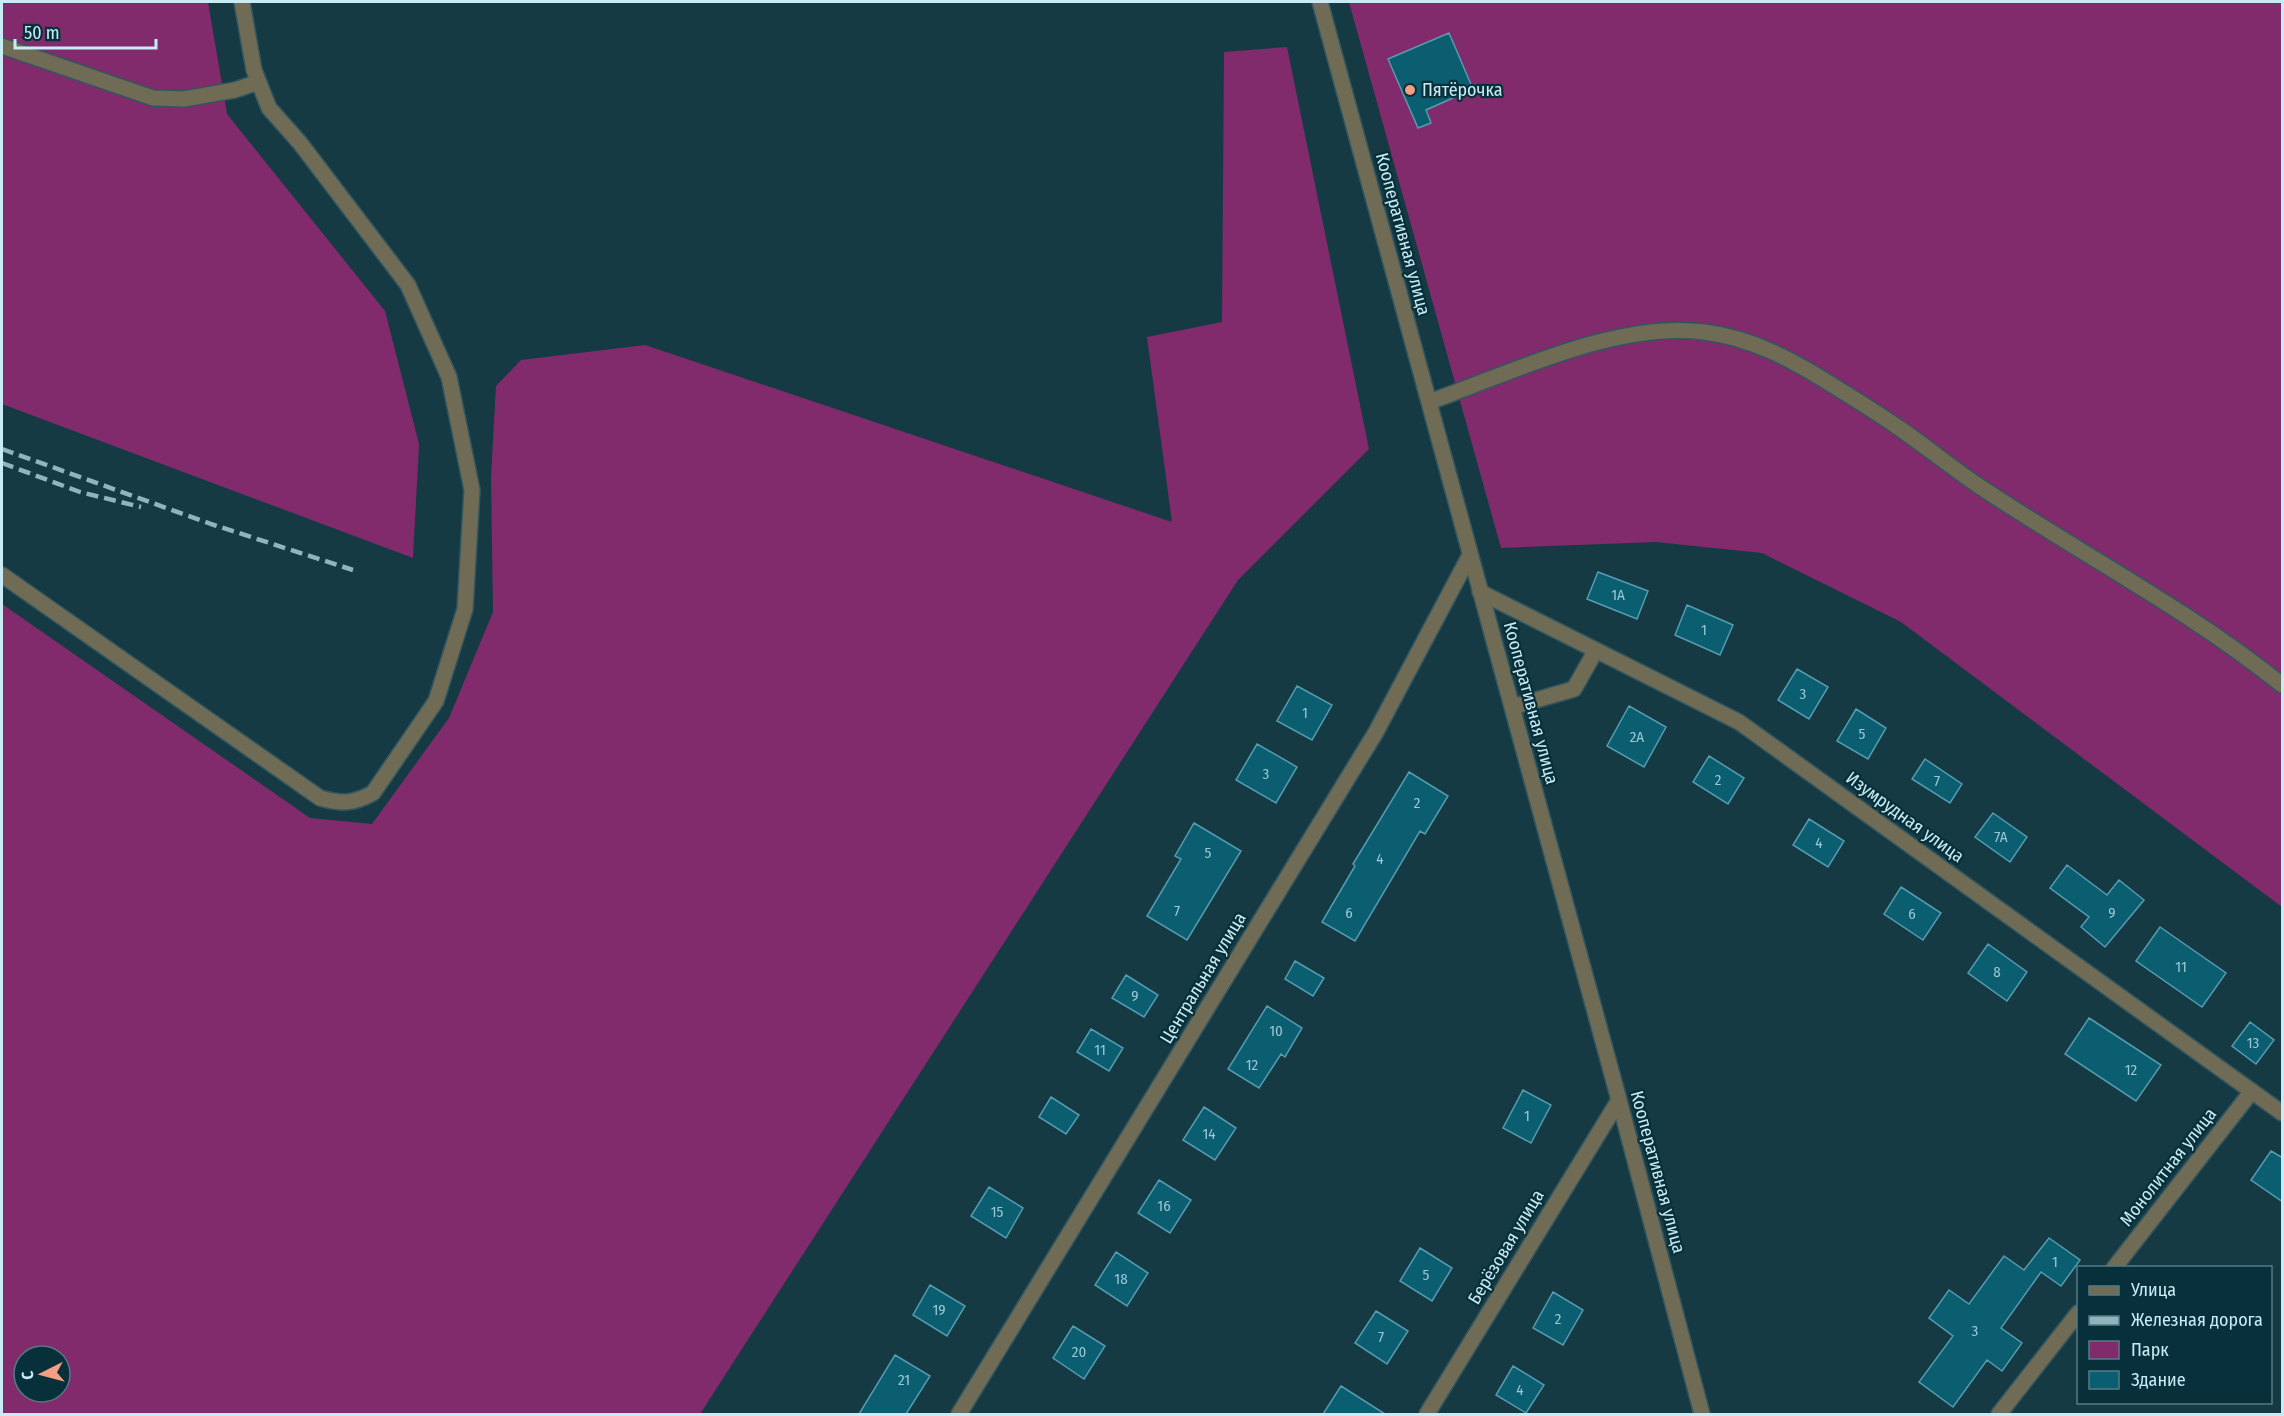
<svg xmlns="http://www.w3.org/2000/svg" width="2284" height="1416" viewBox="0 0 2284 1416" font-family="'Fira Sans Condensed',sans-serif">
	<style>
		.green { fill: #812b6c; fill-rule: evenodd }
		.building { fill: #0b5d70; stroke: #569cb0; stroke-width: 1.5 }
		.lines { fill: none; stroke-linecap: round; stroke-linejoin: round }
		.minor-casing { stroke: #325660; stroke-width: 18 }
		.minor { stroke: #6f6b54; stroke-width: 15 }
		.rail { stroke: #90b3bd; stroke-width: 4.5; stroke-dasharray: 12 6; stroke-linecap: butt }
		.poi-dot { fill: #f39f84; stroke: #08303a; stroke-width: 2 }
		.labels { text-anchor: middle; stroke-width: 4.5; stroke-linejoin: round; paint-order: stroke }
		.number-label { font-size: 15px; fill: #9ac8d4 }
		.poi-label { font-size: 18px; fill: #c9ebf5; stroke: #08303a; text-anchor: start }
		.street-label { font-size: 18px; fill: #c9ebf5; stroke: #08303a }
	</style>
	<rect width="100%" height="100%" fill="#153a44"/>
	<path class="green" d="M 2,2 L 208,2 L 227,114 L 385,311 L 419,444 L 413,558 L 2,404 Z
		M 1349,2 L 2282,2 L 2282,907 L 1901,622 L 1762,553 L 1656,542 L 1501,548 Z
		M 1287,47 L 1369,449 L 1238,580 L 700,1414 L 2,1414 L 2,604 L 310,818 L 372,824 L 449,718 L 493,612 L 491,477 L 496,386 L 521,360 L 645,345 L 1172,522 L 1147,337 L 1222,322 L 1224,52 ZM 24,1356 L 60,1356 L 60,1392 L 24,1392 Z"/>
	<path class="building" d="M 1449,33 L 1473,89 L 1426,110 L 1431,123 L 1418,128 L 1388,59 Z
		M 1598,572 L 1648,591 L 1637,619 L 1587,599 Z
		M 1687,605 L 1733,625 L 1720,655 L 1675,635 Z
		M 1797,669 L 1828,687 L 1809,719 L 1778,700 Z
		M 1297,686 L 1332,705 L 1312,740 L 1277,721 Z
		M 1629,706 L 1666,727 L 1644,767 L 1607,746 Z
		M 1856,709 L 1886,728 L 1868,759 L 1837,741 Z
		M 1257,744 L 1297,767 L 1276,803 L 1236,780 Z
		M 1709,756 L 1744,778 L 1728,804 L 1693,782 Z
		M 1925,759 L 1962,784 L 1950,803 L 1912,779 Z
		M 1409,772 L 1448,796 L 1425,834 L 1420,831 L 1355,941 L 1322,922 L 1355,866 L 1353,864 Z
		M 1993,813 L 2027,837 L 2010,862 L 1975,837 Z
		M 1809,819 L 1844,841 L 1828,867 L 1793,845 Z
		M 1194,823 L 1241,851 L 1187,940 L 1147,916 L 1181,859 L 1175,856 Z
		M 2067,865 L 2107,895 L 2119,880 L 2144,900 L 2105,947 L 2081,927 L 2089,917 L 2050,888 Z
		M 1901,887 L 1941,913 L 1923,940 L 1884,914 Z
		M 2160,927 L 2226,973 L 2202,1007 L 2136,961 Z
		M 1988,944 L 2027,972 L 2007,1001 L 1968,973 Z
		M 1295,961 L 1324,978 L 1313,996 L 1285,979 Z
		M 1126,975 L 1158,995 L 1144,1017 L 1112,998 Z
		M 1267,1006 L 1302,1028 L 1285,1057 L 1281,1054 L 1259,1088 L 1228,1069 Z
		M 2089,1018 L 2161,1065 L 2136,1101 L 2065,1054 Z
		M 2250,1022 L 2274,1040 L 2256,1064 L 2232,1046 Z
		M 1091,1029 L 1123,1048 L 1109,1071 L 1077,1052 Z
		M 1523,1090 L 1551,1105 L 1531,1143 L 1503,1128 Z
		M 1051,1097 L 1079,1115 L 1066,1134 L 1039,1117 Z
		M 1204,1107 L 1236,1128 L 1215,1160 L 1183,1140 Z
		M 2271,1151 L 2283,1158 L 2283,1202 L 2251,1180 Z
		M 1159,1180 L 1191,1200 L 1170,1233 L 1138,1213 Z
		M 989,1187 L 1023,1208 L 1006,1238 L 971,1216 Z
		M 2049,1238 L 2080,1260 L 2061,1286 L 2041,1272 L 2001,1328 L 2022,1343 L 2002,1371 L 1987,1360 L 1953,1407 L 1919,1382 L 1953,1336 L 1929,1318 L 1949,1290 L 1969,1304 L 2004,1256 L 2024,1270 Z
		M 1420,1248 L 1452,1268 L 1432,1301 L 1400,1281 Z
		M 1116,1252 L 1148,1273 L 1127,1306 L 1095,1285 Z
		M 930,1285 L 965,1306 L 947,1336 L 913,1315 Z
		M 1553,1292 L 1583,1310 L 1563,1345 L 1533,1328 Z
		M 1376,1311 L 1408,1331 L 1387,1364 L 1355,1343 Z
		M 1073,1326 L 1105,1346 L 1084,1379 L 1053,1358 Z
		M 895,1355 L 930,1376 L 906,1414 L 859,1414 Z
		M 1513,1366 L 1544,1385 L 1526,1413 L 1496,1395 Z
		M 1341,1386 L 1385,1414 L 1323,1414 Z"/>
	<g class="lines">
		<g class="minor-casing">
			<path id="minor" d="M 1320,2 L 1619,1100 L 1702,1414
				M 2,46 L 153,98 L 184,99 L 235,90 L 258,82
				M 1429,402 C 1511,373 1616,321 1704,332 C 1754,338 1796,362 1837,388 C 1858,401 1879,414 1899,428 C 1927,447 1953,469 1982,488 C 2081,554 2189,610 2282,685
				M 2,575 L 320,798 C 342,804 353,804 373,793 L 436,701 L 465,609 L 472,490 L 449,377 L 408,285 L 300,143 L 269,108 L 254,70 L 242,2
				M 1480,592 L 1739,722 L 2282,1113
				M 1512,707 L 1574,689 L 1596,650
				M 2114,1268 L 2252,1091
				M 959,1414 L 1376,732 L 1470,555
				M 1427,1414 L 1619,1100
				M 1999,1414 L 2078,1313"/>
		</g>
		<use href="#minor" class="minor"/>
		<path class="rail" d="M 2,449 L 211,524 L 353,570
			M 2,463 L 80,492 L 141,507"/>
	</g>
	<circle class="poi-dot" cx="1410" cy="90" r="6"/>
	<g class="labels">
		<g class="number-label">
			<text x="1618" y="600">1А</text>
			<text x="1704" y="635">1</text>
			<text x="1803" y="699">3</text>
			<text x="1305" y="718">1</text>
			<text x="1862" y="739">5</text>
			<text x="1637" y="742">2А</text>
			<text x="1266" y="779">3</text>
			<text x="1718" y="785">2</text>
			<text x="1937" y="786">7</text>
			<text x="1417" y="808">2</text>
			<text x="2001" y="842">7А</text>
			<text x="1819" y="848">4</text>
			<text x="1208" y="858">5</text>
			<text x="1380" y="864">4</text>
			<text x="1177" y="916">7</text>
			<text x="1349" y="918">6</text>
			<text x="2112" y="918">9</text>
			<text x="1912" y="919">6</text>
			<text x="2181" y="972">11</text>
			<text x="1997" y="977">8</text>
			<text x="1135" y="1001">9</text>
			<text x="1276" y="1036">10</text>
			<text x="2253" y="1048">13</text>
			<text x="1100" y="1055">11</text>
			<text x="1252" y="1070">12</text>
			<text x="2131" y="1075">12</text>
			<text x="1527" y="1121">1</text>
			<text x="1209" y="1139">14</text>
			<text x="1164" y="1211">16</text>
			<text x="997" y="1217">15</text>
			<text x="2055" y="1267">1</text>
			<text x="1426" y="1280">5</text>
			<text x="1121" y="1284">18</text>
			<text x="939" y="1315">19</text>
			<text x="1558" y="1324">2</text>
			<text x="1975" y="1336">3</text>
			<text x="1381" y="1342">7</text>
			<text x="1079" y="1357">20</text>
			<text x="904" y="1385">21</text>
			<text x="1520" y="1395">4</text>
		</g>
		<g class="poi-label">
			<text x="1422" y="96">Пятёрочка</text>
		</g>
		<g class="street-label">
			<text transform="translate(1403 234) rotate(75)" y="6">Кооперативная улица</text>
			<text transform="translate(1531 703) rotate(75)" y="6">Кооперативная улица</text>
			<text transform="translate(1905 817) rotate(36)" y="6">Изумрудная улица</text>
			<text transform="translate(1203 978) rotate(-59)" y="6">Центральная улица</text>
			<text transform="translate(2168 1167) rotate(-52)" y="6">Монолитная улица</text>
			<text transform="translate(1658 1172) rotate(75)" y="6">Кооперативная улица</text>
			<text transform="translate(1506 1247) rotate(-59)" y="6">Берёзовая улица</text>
		</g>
	</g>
	<rect width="2284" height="1416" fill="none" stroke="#c9ebf5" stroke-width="6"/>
	<rect x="2077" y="1266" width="195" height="138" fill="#08303a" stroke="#557b85" stroke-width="1.5"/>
	<rect x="2089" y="1286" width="30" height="9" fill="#6f6b54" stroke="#557b85" stroke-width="1.5"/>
	<text x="2131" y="1296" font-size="18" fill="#c9ebf5">Улица</text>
	<rect x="2089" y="1316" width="30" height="9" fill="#90b3bd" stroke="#557b85" stroke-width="1.5"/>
	<text x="2131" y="1326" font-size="18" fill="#c9ebf5">Железная дорога</text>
	<rect x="2089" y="1341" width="30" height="18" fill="#812b6c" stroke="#557b85" stroke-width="1.5"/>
	<text x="2131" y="1356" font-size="18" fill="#c9ebf5">Парк</text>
	<rect x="2089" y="1371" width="30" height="18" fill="#0b5d70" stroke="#557b85" stroke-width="1.5"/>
	<text x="2131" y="1386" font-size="18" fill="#c9ebf5">Здание</text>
	<g transform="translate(42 1374) rotate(264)"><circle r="28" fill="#08303a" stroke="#557b85" stroke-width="1.5"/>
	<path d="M0-4.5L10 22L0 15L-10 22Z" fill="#f39f84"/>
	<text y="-9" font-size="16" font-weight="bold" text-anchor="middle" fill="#c9ebf5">С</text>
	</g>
	<path d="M15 39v9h141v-9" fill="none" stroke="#c9ebf5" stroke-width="3"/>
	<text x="24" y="39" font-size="18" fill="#c9ebf5" stroke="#08303a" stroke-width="4.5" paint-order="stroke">50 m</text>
</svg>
